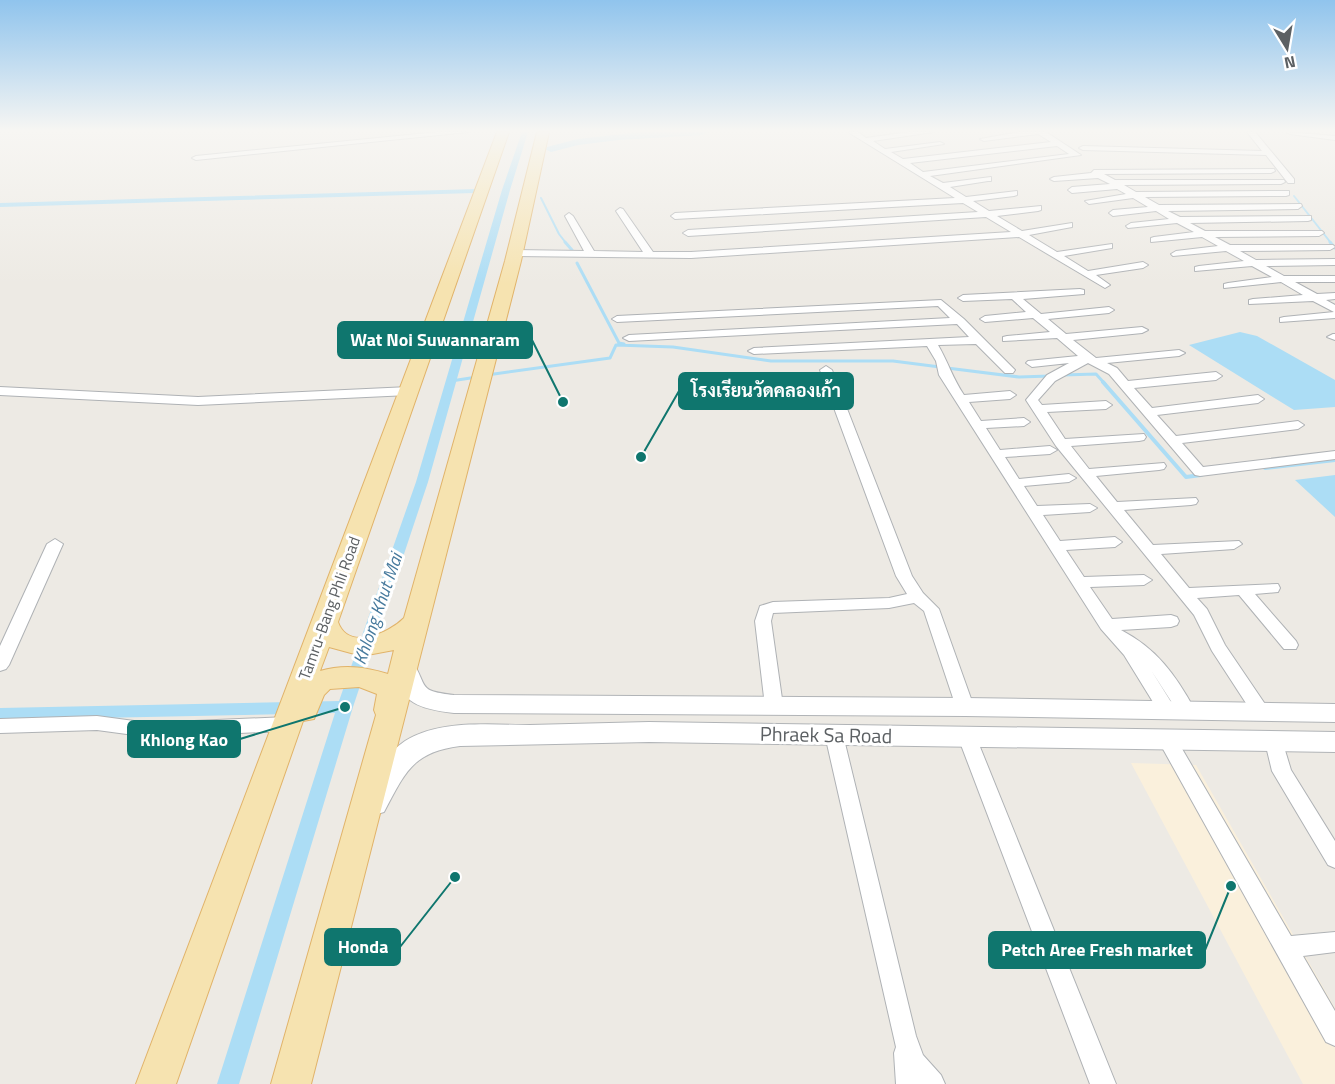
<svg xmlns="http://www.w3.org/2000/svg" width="1335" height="1084" viewBox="0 0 1335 1084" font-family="'Titillium Web',Sarabun,sans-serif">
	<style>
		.commercial { fill: #faf0dc }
		.water { fill: #acddf5 }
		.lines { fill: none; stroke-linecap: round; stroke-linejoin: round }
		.stream-far2 { stroke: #acddf5; stroke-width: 2 }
		.stream-far1 { stroke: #acddf5; stroke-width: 3 }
		.stream { stroke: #acddf5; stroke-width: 4 }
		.canal { fill: #acddf5; fill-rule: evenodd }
		.river { fill: #acddf5; fill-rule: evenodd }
		.minor-casing { stroke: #afb2b5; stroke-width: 2 }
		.secondary-casing { stroke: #b1b4b7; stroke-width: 2 }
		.primary-casing { stroke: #e1b369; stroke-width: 2 }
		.minor { fill: #fff; fill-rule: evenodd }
		.secondary { fill: #fff; fill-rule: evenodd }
		.primary { fill: #f6e3b0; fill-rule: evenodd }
		.labels { text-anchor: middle; stroke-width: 6; stroke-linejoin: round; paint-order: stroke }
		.street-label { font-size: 16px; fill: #5c6063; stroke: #fff }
		.water-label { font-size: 18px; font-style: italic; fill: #477a9d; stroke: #fff }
		.near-street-label { font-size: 20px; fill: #5c6063; stroke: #fff }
		.leader { fill: none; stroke: #0f766e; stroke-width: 2 }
		.callout-dot { fill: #0f766e; stroke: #fff; stroke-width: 2 }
		.callout { fill: #0f766e; stroke: #0f766e; stroke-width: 2 }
		.callout-label { font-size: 18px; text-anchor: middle; font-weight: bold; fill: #fff }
	</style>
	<rect width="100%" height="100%" fill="#edeae4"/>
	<path class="commercial" d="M 1131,763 L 1196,765 L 1335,1008 L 1335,1084 L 1303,1084 Z"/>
	<path class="water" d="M 1240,332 L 1257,336 L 1335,380 L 1335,407 L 1294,410 L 1189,345 Z
		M 1335,475 L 1335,517 L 1295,480 Z"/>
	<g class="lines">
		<path class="stream-far2" d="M 1294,196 L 1331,243
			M 541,198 L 559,234 L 566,243"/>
		<path class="stream-far1" d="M 565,242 L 572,250
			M 1330,242 L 1335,248
			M 577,263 L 619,343 L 624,344
			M 947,368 L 1019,377 L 1050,376
			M 487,375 L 610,358 L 616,345 L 673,347 L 771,361 L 893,361 L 940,367
			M 1063,375 L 1096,374 L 1105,384
			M 451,381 L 477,377"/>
		<path class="stream" d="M 1103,382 L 1186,477 L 1201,475
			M 1265,468 L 1335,460"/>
		<path class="canal" d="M 522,132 L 528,132 L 510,190 L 428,482 L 353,707 L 239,1084 L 217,1084 L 335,713 L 0,720 L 0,708 L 339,701 L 416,482 L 502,190 Z
			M 477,189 L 478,191 L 474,193 L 0,207 L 0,203 Z"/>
		<path class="river" d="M 641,132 L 707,132 L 702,135 L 618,140 L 578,145 L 551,152 L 545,149 L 547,147 L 578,139 Z"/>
		<g class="minor-casing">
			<path id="minor" d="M 438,132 L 468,132 L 196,160 L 192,158 L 196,156 Z
				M 848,132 L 858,132 L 866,138 L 909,132 L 933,132 L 873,141 L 885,149 L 940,142 L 944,144 L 891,152 L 903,159 L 1051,142 L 1038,134 L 984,141 L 980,139 L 1019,132 L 1046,132 L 1081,155 L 930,176 L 943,183 L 991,177 L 991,181 L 988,181 L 950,187 L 966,197 L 1017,191 L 1017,195 L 1014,196 L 973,201 L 989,211 L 1041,206 L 1041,210 L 1038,211 L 997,216 L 1022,231 L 1072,223 L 1072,227 L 1029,235 L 1057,252 L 1112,244 L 1112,248 L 1064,256 L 1088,271 L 1143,262 L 1148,265 L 1143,268 L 1096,275 L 1110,285 L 1105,288 L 1019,237 L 691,258 L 515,256 L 510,253 L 515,250 L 584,251 L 565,216 L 569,213 L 573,216 L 594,251 L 643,252 L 616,211 L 620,208 L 623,209 L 653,252 L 691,252 L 1011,232 L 986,217 L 688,236 L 683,233 L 688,230 L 978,212 L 963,203 L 675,219 L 671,216 L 675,213 L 955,198 ZM 1057,146 L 1069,154 L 923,172 L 910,163 Z
				M 1247,132 L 1255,132 L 1294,179 L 1294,183 L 1288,183 L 1266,155 L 1083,150 L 1079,148 L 1083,146 L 1262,151 Z
				M 1286,132 L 1335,136 L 1335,140 L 1290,134 Z
				M 1274,169 L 1275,171 L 1271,173 L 1104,174 L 1115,180 L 1284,180 L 1285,182 L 1281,184 L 1124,185 L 1136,192 L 1289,191 L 1289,195 L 1286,196 L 1145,197 L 1159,205 L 1301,204 L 1302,206 L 1298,209 L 1168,211 L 1180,217 L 1311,216 L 1311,220 L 1308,221 L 1190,223 L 1205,231 L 1322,231 L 1324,233 L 1319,236 L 1215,237 L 1230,245 L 1333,245 L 1335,247 L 1330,250 L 1240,251 L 1256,260 L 1335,259 L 1335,265 L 1266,266 L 1284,276 L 1335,276 L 1335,282 L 1295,282 L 1317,294 L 1335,293 L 1335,299 L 1326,300 L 1335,305 L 1335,318 L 1280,322 L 1280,318 L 1284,317 L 1334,312 L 1313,301 L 1249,304 L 1249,300 L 1253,299 L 1303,295 L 1281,282 L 1224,288 L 1224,284 L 1228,283 L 1272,277 L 1252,266 L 1195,271 L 1195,267 L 1199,266 L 1244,261 L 1226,251 L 1173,256 L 1171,254 L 1176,251 L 1218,246 L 1202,237 L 1151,242 L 1151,238 L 1154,237 L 1194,232 L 1177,223 L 1128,228 L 1126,226 L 1131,223 L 1169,219 L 1156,211 L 1113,216 L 1109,213 L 1113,210 L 1148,207 L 1133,198 L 1089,204 L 1085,201 L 1126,194 L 1117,189 L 1072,193 L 1068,190 L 1072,187 L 1110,184 L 1098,178 L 1054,181 L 1050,179 L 1054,177 L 1091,173 L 1094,170 Z
				M 1080,289 L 1084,290 L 1084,294 L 1023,299 L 1041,314 L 1109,307 L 1114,310 L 1109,313 L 1048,319 L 1066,334 L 1142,327 L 1148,330 L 1142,333 L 1073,340 L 1096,358 L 1179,350 L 1185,353 L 1179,356 L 1107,363 L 1117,368 L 1128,381 L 1216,372 L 1222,376 L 1216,380 L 1134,388 L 1152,408 L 1258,395 L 1264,399 L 1258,403 L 1157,415 L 1176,436 L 1298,421 L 1304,425 L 1298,429 L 1182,443 L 1203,467 L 1335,451 L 1335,459 L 1200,476 L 1195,475 L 1109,374 L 1088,363 L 1055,381 L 1038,400 L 1042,405 L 1106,401 L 1112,405 L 1106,409 L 1047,412 L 1065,439 L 1144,434 L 1146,437 L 1144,440 L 1139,441 L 1071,446 L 1089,469 L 1164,463 L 1166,466 L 1164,469 L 1159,470 L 1096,476 L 1117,502 L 1196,498 L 1198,501 L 1196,504 L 1191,505 L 1124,510 L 1153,545 L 1239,541 L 1242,544 L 1234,549 L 1161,554 L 1189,588 L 1278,584 L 1280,588 L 1278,592 L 1255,594 L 1296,641 L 1298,645 L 1296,649 L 1284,649 L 1239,595 L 1197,598 L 1207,609 L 1225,645 L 1267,707 L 1270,712 L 1267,717 L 1261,719 L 1255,717 L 1212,651 L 1194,615 L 1056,446 L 1026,400 L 1047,375 L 1069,363 L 1032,367 L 1026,363 L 1028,361 L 1078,356 L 1057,338 L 1003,341 L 1003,337 L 1007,336 L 1050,332 L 1033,318 L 985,322 L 980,319 L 985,316 L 1026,312 L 1012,299 L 963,301 L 958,298 L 963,295 Z
				M 941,300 L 964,319 L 1015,370 L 1013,373 L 1005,373 L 976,344 L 938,345 C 948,362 953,379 964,395 L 1010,391 L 1016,395 L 1010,399 L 969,402 L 981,421 L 1024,418 L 1030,422 L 1024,426 L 986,428 L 1000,450 L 1050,446 L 1057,450 L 1050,454 L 1005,457 L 1019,479 L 1069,474 L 1076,478 L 1069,482 L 1024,486 L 1037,506 L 1090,504 L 1097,508 L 1090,512 L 1043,515 L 1060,541 L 1115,537 L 1122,542 L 1115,547 L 1066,550 L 1084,577 L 1144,575 L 1152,580 L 1144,585 L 1090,587 L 1112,619 L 1171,615 L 1177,617 L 1179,621 L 1177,625 L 1171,627 L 1121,630 C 1157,649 1175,674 1195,710 L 1192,715 L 1186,717 L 1180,715 L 1151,670 L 1176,710 L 1173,715 L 1167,717 L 1161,715 L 1124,655 L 1101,629 L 939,375 L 936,361 L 927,346 L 754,354 L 748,351 L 754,348 L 969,337 L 957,324 L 629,341 L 623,338 L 629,335 L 950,318 L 938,306 L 617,322 L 612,319 L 617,316 Z
				M 1333,334 L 1335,334 L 1335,340 L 1327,337 Z
				M 826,366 L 832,370 L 912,576 L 923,593 L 939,609 L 974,707 L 971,712 L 965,714 L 959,712 L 956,707 L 924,611 L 914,603 L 889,608 L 773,613 L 771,621 L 783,706 L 780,711 L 774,713 L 768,711 L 765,706 L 755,621 L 760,606 L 773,602 L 889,598 L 907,594 L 896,576 L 820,370 Z
				M 0,387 L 198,397 L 409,387 L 415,391 L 409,395 L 198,405 L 0,395 Z
				M 55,539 L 63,544 L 9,665 L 6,669 L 0,671 L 0,646 L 47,544 Z
				M 97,716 L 149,723 L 287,717 L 293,719 L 296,724 L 293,729 L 287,731 L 149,737 L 97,730 L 0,733 L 0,719 Z
				M 834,728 L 841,730 L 843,735 L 916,1036 L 923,1055 L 941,1075 L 945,1084 L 896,1084 L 894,1053 L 896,1047 L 825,735 L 827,730 Z
				M 967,730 L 974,732 L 976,737 L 1116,1084 L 1090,1084 L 958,737 L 960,732 Z
				M 1167,733 L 1174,735 L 1291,936 L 1335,932 L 1335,952 L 1303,956 L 1335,1011 L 1335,1046 L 1326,1042 L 1158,740 L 1160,735 Z
				M 1274,735 L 1281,737 L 1291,770 L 1335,841 L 1335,868 L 1328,865 L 1272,771 L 1265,742 L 1267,737 Z"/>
		</g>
		<g class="secondary-casing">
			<path id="secondary" d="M 404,659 L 413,662 C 428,688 418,691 454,695 L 965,698 L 1335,704 L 1335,722 L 965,716 L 454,713 C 420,709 401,704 392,668 L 395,662 Z
				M 649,722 L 1335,732 L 1335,752 L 649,742 L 460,746 C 412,752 405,773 384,812 L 374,815 L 364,812 L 360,804 C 371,782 384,755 405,741 C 440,719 491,725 530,725 C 570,724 609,723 649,722 Z"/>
		</g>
		<g class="primary-casing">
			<path id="primary" d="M 497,132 L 509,132 L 338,622 C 348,651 388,634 404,618 L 505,261 L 537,132 L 549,132 L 521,261 L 311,1084 L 271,1084 L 376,715 L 374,710 L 377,694 L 359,687 L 330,689 L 324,695 L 314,719 L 303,721 L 176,1084 L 136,1084 ZM 329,647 L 362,656 L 394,650 L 388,674 C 365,667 344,664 320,671 Z"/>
		</g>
		<use href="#minor" class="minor"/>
		<use href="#secondary" class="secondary"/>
		<use href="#primary" class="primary"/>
	</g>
	<linearGradient id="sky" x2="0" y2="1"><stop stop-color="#90c4ed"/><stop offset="0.46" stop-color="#f7f6f3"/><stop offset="1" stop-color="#f7f6f3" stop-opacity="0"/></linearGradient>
	<rect width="1335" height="284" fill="url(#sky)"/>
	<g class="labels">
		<g class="street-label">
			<text transform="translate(329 608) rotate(-70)" y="6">Tamru-Bang Phli Road</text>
		</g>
		<g class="water-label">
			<text transform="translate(378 609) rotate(-71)" y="6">Khlong Khut Mai</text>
		</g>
		<g class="near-street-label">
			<text transform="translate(826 735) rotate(1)" y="7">Phraek Sa Road</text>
		</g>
	</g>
	<path class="leader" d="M563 402L532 340M641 457L679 391M345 707L240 739M455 877L400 947M1231 886L1205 950"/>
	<g class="callout-dot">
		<circle cx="563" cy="402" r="6"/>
		<circle cx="641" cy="457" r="6"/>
		<circle cx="345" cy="707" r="6"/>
		<circle cx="455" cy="877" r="6"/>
		<circle cx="1231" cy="886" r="6"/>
	</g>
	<g class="callout">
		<rect x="338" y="322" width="194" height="36" rx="6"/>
		<rect x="679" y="373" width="174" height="36" rx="6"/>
		<rect x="128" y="721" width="112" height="36" rx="6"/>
		<rect x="325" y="929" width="75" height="36" rx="6"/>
		<rect x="989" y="932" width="216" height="36" rx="6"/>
	</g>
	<g class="callout-label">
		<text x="435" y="346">Wat Noi Suwannaram</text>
		<text x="766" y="397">โรงเรียนวัดคลองเก้า</text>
		<text x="184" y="746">Khlong Kao</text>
		<text x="363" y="953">Honda</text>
		<text x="1097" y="956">Petch Aree Fresh market</text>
	</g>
	<g transform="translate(1287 48) rotate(169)" stroke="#ffffff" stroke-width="4.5" paint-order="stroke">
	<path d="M0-4.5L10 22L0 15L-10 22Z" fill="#5c6063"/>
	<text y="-9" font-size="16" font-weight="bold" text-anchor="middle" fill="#5c6063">N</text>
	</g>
</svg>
